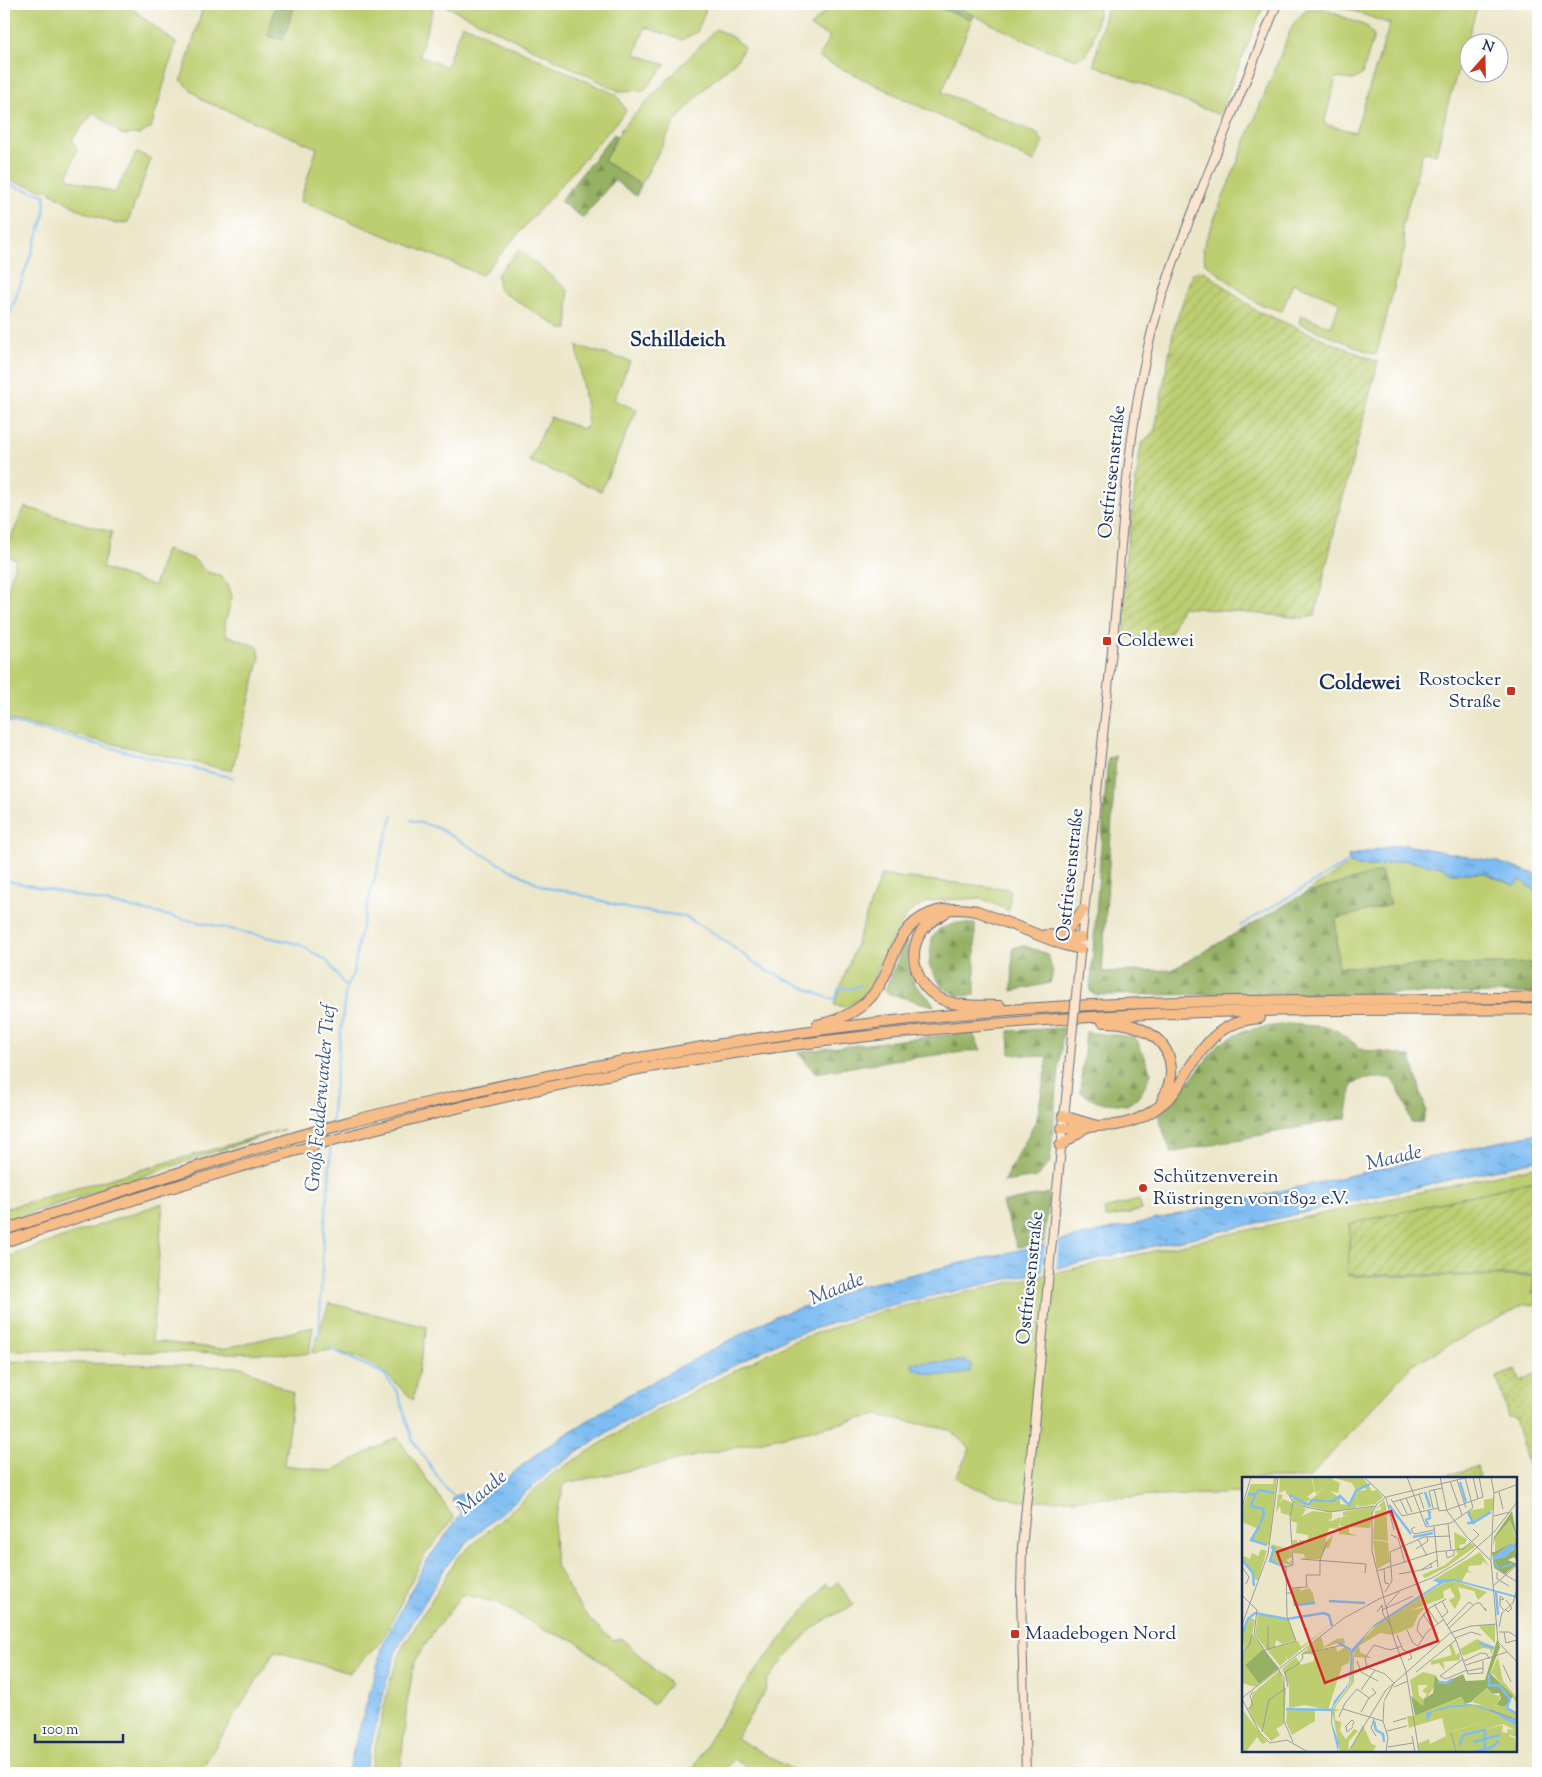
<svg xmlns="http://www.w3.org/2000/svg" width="1542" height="1777" font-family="'Sorts Mill Goudy',serif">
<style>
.grass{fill:#bdce71;stroke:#6c7e68}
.forest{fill:url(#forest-firs);stroke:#587060}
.park{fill:url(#park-dots);stroke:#6c7e68}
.garden{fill:url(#garden-furrows);stroke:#6c7e68}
.water{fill:url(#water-ripples);stroke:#4c76a8}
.pier{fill:#ece6c9}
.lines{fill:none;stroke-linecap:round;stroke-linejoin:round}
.stream{stroke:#7ebcf1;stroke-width:2}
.secondary-casing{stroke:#646f83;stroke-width:10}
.motorway-casing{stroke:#646f83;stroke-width:12}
.secondary{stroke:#fce5cf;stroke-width:8}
.motorway{stroke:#f7bd88;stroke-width:10}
.secondary-bridge-casing{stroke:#646f83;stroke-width:10;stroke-linecap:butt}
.secondary-bridge{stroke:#fce5cf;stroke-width:8}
.poi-dot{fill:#c8321e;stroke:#fff;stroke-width:2}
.labels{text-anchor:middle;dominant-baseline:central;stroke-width:4.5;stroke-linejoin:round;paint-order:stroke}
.street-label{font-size:19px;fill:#1b2f5e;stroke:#fff}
.poi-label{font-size:19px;fill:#1b2f5e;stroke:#fff;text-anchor:start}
.neighbourhood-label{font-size:20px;font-weight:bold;fill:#1b2f5e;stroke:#fff}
.water-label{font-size:20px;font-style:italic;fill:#39598a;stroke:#fff}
.inset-river{fill:none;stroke:#7ebcf1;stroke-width:2.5}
.inset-road{fill:none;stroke:#989d9e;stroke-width:1}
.view{fill:#d62828;fill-opacity:0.15;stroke:#d62828;stroke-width:2.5}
.inset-edge{fill:none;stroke:#1b2f5e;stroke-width:2.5}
</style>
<defs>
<pattern id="forest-firs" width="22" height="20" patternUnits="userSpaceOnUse" patternTransform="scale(1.25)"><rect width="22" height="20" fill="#96b163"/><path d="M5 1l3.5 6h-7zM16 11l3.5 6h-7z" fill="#7a9055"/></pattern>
<pattern id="park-dots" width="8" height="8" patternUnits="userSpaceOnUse" patternTransform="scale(1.25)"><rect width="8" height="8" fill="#bdce71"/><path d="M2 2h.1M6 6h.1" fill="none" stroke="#a2b164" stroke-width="1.8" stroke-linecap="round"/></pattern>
<pattern id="garden-furrows" width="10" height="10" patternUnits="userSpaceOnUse" patternTransform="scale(1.25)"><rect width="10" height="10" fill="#bdce71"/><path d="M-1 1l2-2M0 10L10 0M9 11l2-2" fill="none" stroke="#a2b164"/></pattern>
<pattern id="water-ripples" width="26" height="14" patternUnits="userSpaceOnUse" patternTransform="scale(1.25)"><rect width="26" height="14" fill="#7ebcf1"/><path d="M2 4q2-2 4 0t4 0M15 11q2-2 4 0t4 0" fill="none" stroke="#6699c6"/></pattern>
</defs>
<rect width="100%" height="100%" fill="#fff"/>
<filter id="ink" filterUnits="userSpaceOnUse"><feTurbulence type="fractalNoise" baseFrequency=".02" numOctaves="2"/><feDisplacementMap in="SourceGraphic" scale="10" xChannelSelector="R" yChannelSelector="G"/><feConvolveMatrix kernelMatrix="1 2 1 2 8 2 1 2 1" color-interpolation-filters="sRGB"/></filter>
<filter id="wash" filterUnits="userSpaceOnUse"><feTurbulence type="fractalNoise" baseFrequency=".0096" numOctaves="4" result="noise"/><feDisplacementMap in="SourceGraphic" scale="20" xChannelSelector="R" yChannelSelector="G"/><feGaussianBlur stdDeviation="1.12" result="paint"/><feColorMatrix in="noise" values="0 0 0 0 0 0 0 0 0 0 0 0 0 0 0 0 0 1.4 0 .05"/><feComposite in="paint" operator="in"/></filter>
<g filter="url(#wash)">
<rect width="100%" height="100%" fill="#ece6c9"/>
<!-- grass -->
<path class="grass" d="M4,4H126L176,43L151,128L140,134L122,135L94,112L72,139L77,149L67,178L115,193L137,152L151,159L128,222L116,224L81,211L49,191L4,179Z
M204,4H276L268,36L283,40L295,4H420L433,9L419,55L446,67L462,24L617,95L626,111L482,275L300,201L317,148L204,101L181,81Z
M442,4H706L705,12L697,32L682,40L645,27L635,54L666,65L644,90L619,91Z
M832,4H928L972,19L942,92L1038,134L1043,143L1034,162L818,57L830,37L810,27Z
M950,4H1100L1093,39L1087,54L1076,59L1037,46Z
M1107,4H1171L1184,8L1186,4H1264L1219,115L1094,65Z
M1334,4H1478L1449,100L1436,154L1423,152L1402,226L1405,247L1376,355L1299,323L1301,315L1331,327L1340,302L1293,283L1282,311L1257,303L1205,263L1203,247L1293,24L1307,9H1324L1368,27L1374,36L1362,75L1353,80L1336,78L1324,124L1355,132L1390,24Z
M716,29L732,37L744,47L738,59L707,86L675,121L641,185L604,161L622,128Z
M519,250L568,290V329H562L499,290L497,274Z
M577,346L630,361L614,400L637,410L601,491L529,461L550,417L583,429L588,423Z
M25,507L112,532L102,568L154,586L166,550L194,559L205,571L220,576L228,584L232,597L225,623L226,635L258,647L260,657L232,771L4,719V604L16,559L4,555V552Z
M1404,860L1443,867L1451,873H1485L1513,885L1521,880L1538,892V963L1338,967L1336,919L1380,872L1304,894L1351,863C1368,870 1387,864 1404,860Z
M881,875L1010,889L1009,911L981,898L928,901L908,913L884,953L869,989L858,1000L846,1007L834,1005Z
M284,1129L4,1222V1209Z
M1538,1166V1180L1350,1224L1348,1276H1535L1531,1294H1538V1305L1525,1304L1413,1364L1309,1478H1243V1493L1020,1501L971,1487L956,1477L970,1449L950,1430L877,1415L647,1467L565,1483L554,1521L555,1564L576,1601L590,1620L613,1640L621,1638L670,1684L653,1705L576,1641L546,1631L498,1603L462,1594L432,1634L414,1663L407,1704L400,1773H369L390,1681L403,1647L457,1558L554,1473L640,1419L791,1342L882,1311Z
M1139,1200L1142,1210L1106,1218L1104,1209Z
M163,1203L152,1341L223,1349L313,1327L309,1354L4,1350V1258Z
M329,1303L427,1327L413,1400L383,1371L359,1358L332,1350L312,1353Z
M4,1361L243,1367L293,1394L284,1465L332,1471L397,1437L454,1518L424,1556L382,1641L349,1673L275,1651L199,1773H4Z
M837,1582L854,1605L828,1618L809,1631L767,1680L765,1692L736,1738L798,1773H758L733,1759L723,1773H691C726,1704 777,1643 826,1584L831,1588Z"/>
<!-- forest -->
<path class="forest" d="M276,4H295L283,40L268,36Z
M928,4H950L973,15L972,19Z
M614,134L617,136L604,161L641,185L636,196L614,180L583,218L560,201Z
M1116,756L1102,972L1172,970L1304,894L1381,871L1390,905L1336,919L1338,967L1538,963V993L1094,995L1090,991L1108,758Z
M957,923L975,924V995L958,996L942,987L929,965L932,938L939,929Z
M905,941L908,942C904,958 908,976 918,988C924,994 931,998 934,1006L889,994L885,990Z
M1022,945L1047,954L1053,972L1050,983L1012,991L1013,948Z
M1287,1024L1328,1027L1336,1030L1363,1050L1391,1053L1411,1057L1426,1111L1423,1122L1411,1123L1407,1107L1392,1078H1365L1352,1085L1346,1118L1171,1153L1158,1115L1172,1103L1219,1044L1245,1030Z
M1063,1028L1050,1162L1037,1177L1003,1182L1037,1119L1048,1057L1010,1054L1009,1031Z
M972,1032L981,1050L893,1060L816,1073L797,1052Z
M1086,1032L1134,1037L1137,1040L1151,1073L1140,1096L1127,1105L1097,1102L1080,1092Z
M1049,1193L1044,1242L1017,1247L1002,1203Z"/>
<!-- park -->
<path class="park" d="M1515,1370L1521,1381L1538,1372V1530L1532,1506L1536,1494L1515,1418L1508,1417L1497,1377Z
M1477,1467L1480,1478H1436Z"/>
<!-- garden -->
<path class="garden" d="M1203,270L1255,310L1378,362L1336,524L1315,615L1304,618L1181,607L1168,640L1124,638L1125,564L1141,444L1155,430L1174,328L1192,274Z
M1538,1180V1293H1532L1536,1275H1348L1350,1224Z"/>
<!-- water -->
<path class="water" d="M1406,845L1498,862L1538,875V892L1521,880L1513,885L1485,873H1451L1443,867L1404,860L1376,866H1358L1350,863L1348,856L1393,846Z
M1538,1133V1160L883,1307L789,1337L617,1426L553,1469L466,1543L446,1566L397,1649L387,1680L364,1773H347L383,1645L426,1562L462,1513L452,1501L454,1496L461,1494L479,1500L543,1449L626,1396L775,1316L838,1295L856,1287Z
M966,1361L972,1364L970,1371C951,1378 931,1377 913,1368L912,1363Z"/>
<!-- pier -->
<path class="pier" d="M1059,1238L1056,1271L1042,1274L1045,1242Z"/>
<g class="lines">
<!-- stream -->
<path class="stream" d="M4,183L45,195L44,217L4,331
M4,721L233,778
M411,820L438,828L505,867L547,888L571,892L630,909L683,916L709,930L765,970L828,998L835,999L839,988H853L861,985
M4,880L299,944L327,961L346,987L333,1099L332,1122
M1240,926L1351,860
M346,987C357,971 355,958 359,939C369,898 380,856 393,815
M319,1338L323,1244L329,1181L331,1144
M329,1348L384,1374L398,1393L413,1441L447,1490L455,1497"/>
</g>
</g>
<g filter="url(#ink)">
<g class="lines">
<defs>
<path id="secondary" d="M1078,975C1088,866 1101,759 1112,650C1122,549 1125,446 1148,347C1162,286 1186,229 1209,171C1232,115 1254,60 1277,4
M1026,1773L1021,1595L1022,1548L1072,1036"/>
<path id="motorway" d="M946,912C935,919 923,926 918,938C908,958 918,985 936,996C954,1008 979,1005 1000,1006
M1046,935L1081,938
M1057,935L1072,925L1083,910
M1103,1022C1136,1021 1173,1037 1171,1075C1170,1084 1166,1093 1162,1101
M817,1025C842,1020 864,1009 878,988C887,974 891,958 899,943C915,911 944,905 977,911L1064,945L1080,949
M1063,1116L1097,1126
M1062,1128C1075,1129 1084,1128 1096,1126C1103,1125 1109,1126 1116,1125C1137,1122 1157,1110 1172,1095C1178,1088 1182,1080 1187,1072C1206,1042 1221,1021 1260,1018
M1060,1146L1082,1130
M4,1230C118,1192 232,1154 348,1122C378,1114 409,1107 440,1100C630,1054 825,1024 1021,1009C1193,997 1366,1002 1538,997
M4,1242C271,1152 544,1073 825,1041C932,1028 1039,1019 1146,1014C1276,1008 1408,1011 1538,1009"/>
</defs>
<!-- secondary casing -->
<use href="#secondary" class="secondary-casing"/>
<!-- motorway casing -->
<use href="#motorway" class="motorway-casing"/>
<!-- secondary -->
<use href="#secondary" class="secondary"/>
<!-- motorway -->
<use href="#motorway" class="motorway"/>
<defs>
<path id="secondary-bridge" d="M1072,1036L1078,975"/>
</defs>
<!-- secondary-bridge casing -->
<use href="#secondary-bridge" class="secondary-bridge-casing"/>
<!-- secondary-bridge -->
<use href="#secondary-bridge" class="secondary-bridge"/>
</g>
</g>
<!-- markers -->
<g class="poi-dot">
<rect x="1102" y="636" width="10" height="10" rx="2.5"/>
<rect x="1506" y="686" width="10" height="10" rx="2.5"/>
<circle cx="1143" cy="1188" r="5"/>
<rect x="1010" y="1629" width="10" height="10" rx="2.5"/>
</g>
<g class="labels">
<!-- street labels -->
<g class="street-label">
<text transform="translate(1113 472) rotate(-84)">Ostfriesenstraße</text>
<text transform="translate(1071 875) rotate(-84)">Ostfriesenstraße</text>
<text transform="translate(1031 1278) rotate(-84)">Ostfriesenstraße</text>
</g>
<!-- poi labels -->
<g class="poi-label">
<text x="1117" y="641">Coldewei</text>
<text x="1501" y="680" text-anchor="end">Rostocker<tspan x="1501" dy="22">Straße</tspan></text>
<text x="1153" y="1177">Schützenverein<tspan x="1153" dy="22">Rüstringen von 1892 e.V.</tspan></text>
<text x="1025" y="1634">Maadebogen Nord</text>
</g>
<!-- neighbourhood labels -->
<g class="neighbourhood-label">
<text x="678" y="341">Schilldeich</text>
<text x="1360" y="684">Coldewei</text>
</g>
<!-- water labels -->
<g class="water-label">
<text transform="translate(322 1098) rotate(-85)">Groß Fedderwarder Tief</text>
<text transform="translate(1394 1159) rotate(-13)">Maade</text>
<text transform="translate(837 1290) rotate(-22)">Maade</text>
<text transform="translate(483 1493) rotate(-40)">Maade</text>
</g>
</g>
<!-- overview -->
<g transform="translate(1242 1477)">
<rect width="275" height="275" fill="#ece6c9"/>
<path d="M32,0H35L27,68L9,62L16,52L0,45V33L9,7H31ZM38,0H69L73,14L65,20L69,22L64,26V30L52,25L50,22L53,20L44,17V13L37,16ZM70,0H121L130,14L135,13L141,20L133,27L116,30L115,26L114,31L88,35L66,29L70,23L75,24L70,22L86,7L74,17ZM92,1L110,6L114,14L123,10L124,13L116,14L107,28L98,27V20L91,24L85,25L80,22L92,23L95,19L88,14L96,16L98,6L90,2ZM36,17L41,18L38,26L41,22L64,32L60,39L71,34L90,36V42L86,43L89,44L99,40L97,50H103L98,49V45L100,40H106L101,39V35L132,29L128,51L107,50V56L116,59L97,57V52L87,51L88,48L83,65L91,58L87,71H84L78,82H63L62,77L51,76L50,63H55L57,70V63L66,64V58L54,56L55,46L49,44V39L39,36L38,29L34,35ZM251,21V33L231,45L226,34L242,31V23ZM142,23L144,29L146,64L131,62L133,34L139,33V29L133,33ZM268,43L275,65L253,74V61ZM212,55L225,62L223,67L217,68L218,72H213ZM229,66L234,69L205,90L183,101L180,98L203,88L216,77L214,74ZM29,67L49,73L50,80L44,83L48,86L49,82L50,88L29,84L32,71ZM19,72L25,74L16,103H14L0,82L2,79L8,82L10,76L16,79ZM238,75L247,89L241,84L239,88L227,89L226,93L230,96L225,95L220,104L191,103ZM213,104L245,115L236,123L232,114L216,110L219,120L213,132L207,123L213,120L208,111L187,121L185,118L167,129L169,133L184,130L176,138L171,150L151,158L138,156L117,169L118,175L130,181L112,180V205L94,229L93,232L99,233L93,234V243L99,245L98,254L104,262L112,252L116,254L107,264L106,275H98L90,233L109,206V185L115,169L135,148L202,106ZM58,111V114L67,111L71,116L73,126L51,128V112ZM16,137L46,142L54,163L40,167L34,163L33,170L56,164L59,170L86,150L46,183L43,178L45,183L38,189L13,158ZM8,141L13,143L10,157L22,171L3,188L17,207L13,210L0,206V176L3,173L0,158ZM79,159L82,170L94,162L102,161L103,167L96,166L70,175L94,170L95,175L103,170L109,175L107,186L100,189L86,233L63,228L47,231V208L40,192L54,180L59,188L72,184V178L60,176ZM256,180L261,204L275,221V226L251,197H248ZM38,193L44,214L42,247L34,252L38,258L29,264L11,243L7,233L11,216ZM181,195L193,198L195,206L185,220L182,221L185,217L180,214L186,208H176L177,219L183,223L181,230L171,221L168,203ZM0,232L25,265L20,267L15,260L4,275H0ZM45,233H73V244L50,258L44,245ZM243,245L244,252L261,248L259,263L251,270L243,272V253L220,257L215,253Z" fill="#bdce71" fill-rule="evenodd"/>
<path d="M270,34L275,62L268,43L253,61L251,69L252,60ZM275,66V69L269,67L251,80L264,79L273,71L275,84L272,80L266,83L275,87L263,97L252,90L250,75H252L268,67ZM255,163L258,170L248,196L271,219L263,230L275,242L263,230L254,228L259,221L257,216L250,217L245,211L229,225L223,227L219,220L173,239L169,219L181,229L182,222L191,216L193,198L197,204L204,205L221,197L224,204L243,203ZM21,172L37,191L17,207L3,188Z" fill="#96b163"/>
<path d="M245,211L249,217L259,219L254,228L246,230L230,225ZM121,248L129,266L134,269L131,275H107Z" fill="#bdce71"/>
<path d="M235,162L252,170L249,177L248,172L241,171L221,179L218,172ZM210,167L214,178L218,175V183L201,185L203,194L197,186L189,188V184L210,178L207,168ZM220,220L223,227L260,229L271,233L275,237V244L250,236L271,244L275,249V260L268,258L273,253L261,247L244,252L243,245L214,253L209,256L210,261L205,263L200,241L167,251L165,239H173Z" fill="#bdce71"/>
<path d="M131,63L146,65L148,85L135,92ZM201,112L202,121L169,133L167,129L185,117L187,121ZM236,148H253V166L242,155ZM266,252L273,253L267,259L273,261L275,275H214L209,256L215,253L220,257L243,253L244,272L256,266L260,255L265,256ZM204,259L205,263L210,261L213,275H178L175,267L187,262L188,267Z" fill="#bdce71"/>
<path d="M269,67L274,68L275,75L272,71L264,80L252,83L258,91L269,86L271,88L257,92L253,88L251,80ZM212,102L275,119V121L213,104L201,106L129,152L111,176L108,206L91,230L90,246L97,266L96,275L89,246V234L92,224L107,206L109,173L133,147L197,106L190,103ZM228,227L249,233L275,244V249L250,235L228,228L227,229L206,231L190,235L185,245L184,236L206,229Z" fill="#7ebcf1"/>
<path class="inset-river" d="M218,5L224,25M183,15L188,30M6,17L13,18L17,13L32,16M13,18L9,29L21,32L22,37L18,47M48,18L66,28L70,23L91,24L98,19L107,28L114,14L128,7M147,28L169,57M225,46H231L226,35M231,46L249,35M18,48L9,63L25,68M186,48L184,43L188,41L187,35L189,36M171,60L191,56M29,70L32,71L28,84L44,90M1,84L11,96L12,109M254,115L256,138M87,124L123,126M52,128L73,126M0,157L6,142L13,136L45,142L82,136L87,138L90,149M95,165L109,173M237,166L252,171M247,197V208L258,209L268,222L265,231L275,237M196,205L204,206L211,202M44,232L90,233M132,244L134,253L141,257L142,265M232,265L258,258M218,268L221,258L243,253V275M232,275L250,270L257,264"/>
<path class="inset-road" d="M122,0L144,21M165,0L184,50L209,46L231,31L223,0M198,0L205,34L224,59L249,84L256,165L275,185M231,0L236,22M249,0L252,16L249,83M215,3L224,31M208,4L220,38M192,12L197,34L205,33L241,20L237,0M257,15L261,32M252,16L274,8M177,17L182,32M47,18L51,25L59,29L88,35L133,29M144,21L152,53M164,21L170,35M149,22L160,39L196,31M158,22L165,37M151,25L181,16M0,30L9,0M191,31L187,14L200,11M252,39L268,35M206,47L209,73M192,49L196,90M173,50L169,52L172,57L192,53M149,58L156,61L163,86M176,62L185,79M174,72L186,64L185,60M204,74L205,81L212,78V73M59,82L124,87L123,96M0,90L7,100L4,107M253,91L275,105M142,92L143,106L147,107M179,93L190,90L188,86M135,94L193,75L221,72L237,58L231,52M255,95V102L267,109M157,97L179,93L195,83M251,109L275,88M143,115L150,104L148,75L182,60L208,59M45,116H50V111L65,110L64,98H78V83L85,65M0,118L15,133L12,158L42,201V244L51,265M258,123L262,122L258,119V129L262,133M200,124L206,135L200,140M192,127L214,163L226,197L241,196V184M144,130L157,115M186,132L196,147M263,132L266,135L270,131L264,123M140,133L171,119M135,135L140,128L141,137L149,149M181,137L191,151M0,148L26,77L36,0M205,148L227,125L231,128M257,150L260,136L271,126L275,111M207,151L234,126H238L244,134L243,131M165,153L171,166L176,169M257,155H267L275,160M262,155L264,166L275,163M155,158L161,173L168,176L170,181L166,183M181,161L175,153L177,144L186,132L204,122M213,161L229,155L239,158M176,169L185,155L201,143M26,172V149M23,173L54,164L45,139L44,90L51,88L48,40L51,25M0,175L7,169L10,157M221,182L198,199L204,202L225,193M115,184L119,195L136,204M222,184L239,176L245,177L247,182M224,188L265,175M261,188L269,205M225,194L241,191M165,195L208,156L229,149L255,147M174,195L214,163M46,210L43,195L56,187L61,181L60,177L101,168M152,210L166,204M119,213L133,193M0,221L102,141L137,122L192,100L223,81L253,54L275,25M127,221L134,216L130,211M0,222L18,256L27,265M142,224L152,206L143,197L125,190L123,181L132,168L148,173L160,169M142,225L141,244L146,260L144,275M101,232L141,244M5,233L11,228L8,219L11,214M248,233L275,243M97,240L103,226L115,212L127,221L119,235M132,242L129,251L134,259M151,245L164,241L162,242M110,249L112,245L110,243L104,249L105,255L111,250M145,254L165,249M20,255L27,223L44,211M209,256L214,275M170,259L173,275M27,266L45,263L66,275M146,270L171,266M106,275L144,213L165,195M177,275L164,194L152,162L130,74V36L135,27L144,20L227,0"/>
<path class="view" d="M149,34L196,164L83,206L35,75Z"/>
<rect width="275" height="275" class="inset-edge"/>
</g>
<!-- margin -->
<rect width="1542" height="1777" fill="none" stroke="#fff" stroke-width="20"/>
<!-- north arrow -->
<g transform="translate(1484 58) rotate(20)"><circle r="24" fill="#ffffff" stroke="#a4acbf"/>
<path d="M0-4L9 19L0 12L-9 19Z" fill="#c8321e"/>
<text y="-8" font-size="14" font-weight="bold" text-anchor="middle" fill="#1b2f5e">N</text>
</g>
<!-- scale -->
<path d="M35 1734v8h88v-8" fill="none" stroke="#1b2f5e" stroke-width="2.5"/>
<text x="42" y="1734" font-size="15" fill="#1b2f5e" stroke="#ffffff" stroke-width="4" paint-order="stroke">100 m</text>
</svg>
